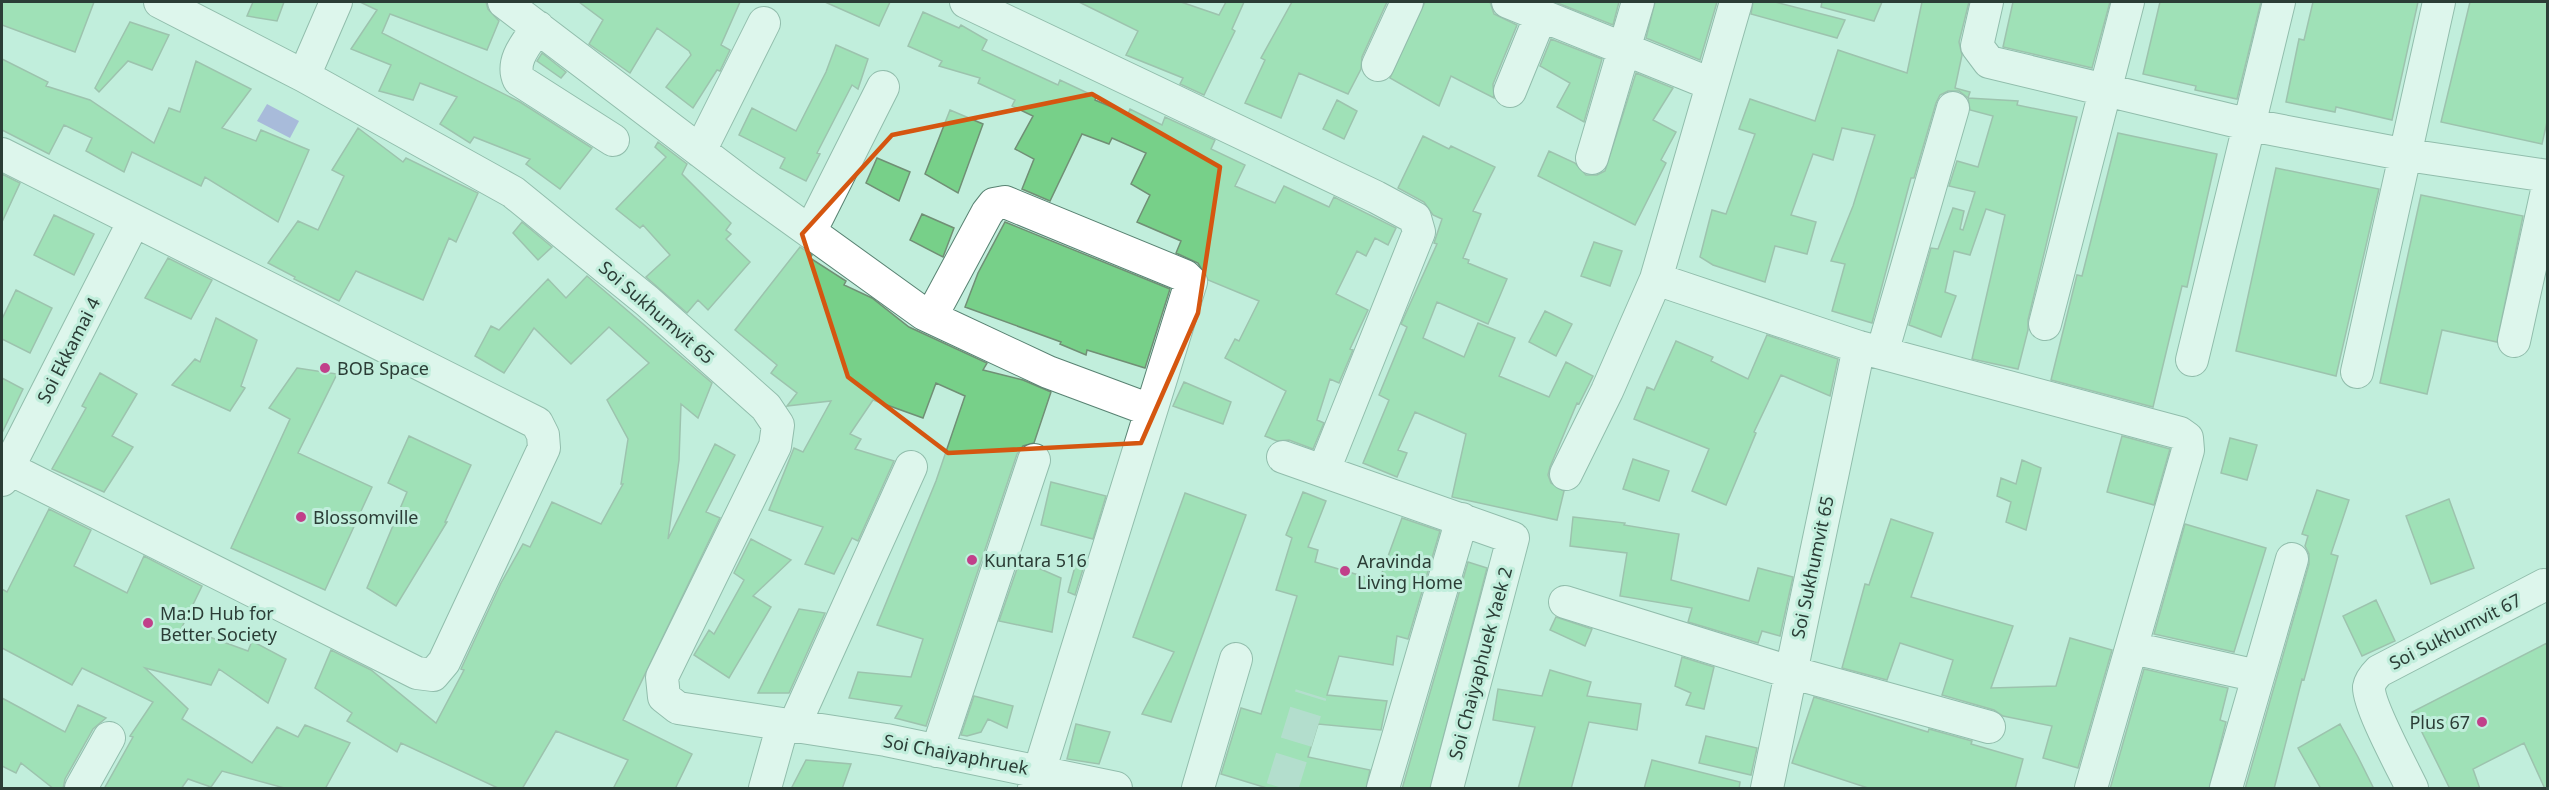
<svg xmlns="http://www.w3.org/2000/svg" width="2549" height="790" font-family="'Noto Sans',sans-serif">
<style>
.water{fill:#8a7dd7}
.building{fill:#77d089;stroke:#708f75;stroke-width:1.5}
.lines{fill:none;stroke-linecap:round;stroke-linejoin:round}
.minor-tunnel{stroke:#a3cbbb;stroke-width:32;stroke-dasharray:32 16;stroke-linecap:butt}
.minor-casing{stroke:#588272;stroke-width:34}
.minor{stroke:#fff;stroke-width:32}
.marked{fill:none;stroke:#d55610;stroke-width:4.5;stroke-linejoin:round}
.poi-dot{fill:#c1408a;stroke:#c1eedc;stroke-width:2}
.labels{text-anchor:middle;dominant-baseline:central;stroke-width:6;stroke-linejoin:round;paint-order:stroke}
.street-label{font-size:18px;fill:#2b3d36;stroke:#c1eedc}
.poi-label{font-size:18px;fill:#2b3d36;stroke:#c1eedc;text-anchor:start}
</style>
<rect width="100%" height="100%" fill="#c1eedc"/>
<!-- water -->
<path class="water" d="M267,104L299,121L290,138L257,121Z"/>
<!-- building -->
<path class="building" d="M2,2H94L75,52L2,25Z
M253,2H284L277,21L247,16Z
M360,2H486L488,9L499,21L487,50L390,14L382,33L520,102L592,148L560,189L526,164L530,159L474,137L470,143L440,124L457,97L420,83L413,100L379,91L391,65L351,49L377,10Z
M579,2H740L721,45L730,50L720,71L717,70L693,108L666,87L691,55L689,51L657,28L630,73L589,44L603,20Z
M825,2H890L879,26Z
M1079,2H1181L1219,15L1226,2H1244L1232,29L1235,31L1204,95L1180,84L1183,78L1126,55L1138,31Z
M1292,2H1387L1362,57L1361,69L1348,94L1299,73L1281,118L1245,103L1265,60L1261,58Z
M1425,2H1490L1494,14L1517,25L1493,84L1494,98L1451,76L1439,106L1390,78Z
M1555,2H1619L1613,25Z
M1655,2H1717L1700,60L1646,38Z
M1753,2H1775L1845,20L1837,38L1751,14Z
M1822,2H1882L1874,21L1821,7Z
M1922,2H1969L1959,42L1962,55L1955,88L1970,92L1968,98L1959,91H1948L1940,95L1936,103L1914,178H1911L1872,323L1832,311L1845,264L1831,261L1853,206L1875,135L1842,128L1833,160L1813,154L1791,215L1816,222L1807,254L1775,246L1765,282L1713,265L1700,257L1712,210L1726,214L1755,134L1739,129L1750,99L1815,121L1838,50L1907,73Z
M2013,2H2110L2092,68L2003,47Z
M2160,2H2261L2237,99L2195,90L2196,86L2143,74Z
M2313,2H2418L2392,120L2336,107L2335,112L2286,102L2299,39L2304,40Z
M2470,2H2547V122L2542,144L2441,122Z
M923,12L959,28L961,25L987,40L982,50L1058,85L1060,80L1096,97L1095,100L1128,114L1130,109L1162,125L1165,117L1215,140L1211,149L1245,165L1235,186L1275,203L1284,186L1329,207L1334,197L1396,228L1388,245L1375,238L1366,256L1357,251L1336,294L1368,310L1350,349L1353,350L1339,383L1330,379L1317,420L1324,423L1313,449L1289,440L1277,441L1265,436L1286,391L1225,358L1235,339L1239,341L1259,301L1208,280L1198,263L1176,253L1181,241L1137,222L1150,195L1131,184L1146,153L1112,138L1109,144L1082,134L1050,201L1022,189L1034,159L1015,149L1033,116L1012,106L1015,100L978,83L980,78L939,66L942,61L908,46Z
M130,22L169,35L152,70L128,61L99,92L95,88Z
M1551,39L1602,59L1584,122L1557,107L1570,83L1540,66Z
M836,45L868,59L858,89L852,85L817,153L820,154L806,181L780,168L785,158L739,135L752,108L796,131L826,72Z
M542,53L566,72L561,78L537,61Z
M2,59L48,82L46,86L90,100L154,143L169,108L180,112L196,61L251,89L222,128L256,141L261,130L309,150L278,222L205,177L201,186L132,152L124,172L86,151L92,138L64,125L49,154L2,130Z
M1636,73L1673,88L1653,120L1676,132L1661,160L1666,163L1635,225L1538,176L1549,151L1575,163L1586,175H1597L1605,171Z
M1968,98L2018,101L2017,105L2077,117L2028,320V330L2018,369L1972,359L2005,215L1986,209L1970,255L1954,251L1945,292L1956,296L1941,337L1909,325L1931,248L1938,249L1953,208L1964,211L1960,229L1963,230L1975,192L1949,186L1957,161L1978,167L1993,116L1970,110Z
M1337,100L1357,111L1344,139L1323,129Z
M950,110L983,124L958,193L925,174Z
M358,128L403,162L406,158L478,193L456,242L449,238L423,300L356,271L339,301L294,279L295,277L268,263L298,221L318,230L344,176L332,170Z
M2118,133L2217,154L2187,287L2182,286L2153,407L2051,380L2077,275L2082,276Z
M1423,136L1449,149L1451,146L1495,167L1473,211L1481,214L1463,258L1469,260L1468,263L1507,279L1488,324L1437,302L1423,338L1464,357L1478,323L1515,338L1499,376L1549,397L1566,362L1593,376L1579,404L1577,403L1550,467L1548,475L1551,483L1564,491L1557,520L1452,497L1466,434L1415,412L1398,450L1407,453L1397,477L1363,463L1389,400L1379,395L1407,327L1401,324L1437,244L1434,243L1442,219L1433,215L1424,202L1398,188Z
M658,142L687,164L682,174L731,223L726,230L731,234L726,239L750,262L708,310L698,300L687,313L646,277L670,255L643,225L640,228L616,209L666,157L655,147Z
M877,158L910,172L899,201L866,183Z
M2276,168L2379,189L2336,376L2236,351Z
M2,174L20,183L2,222Z
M2421,195L2523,216L2497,342L2442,330L2427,394L2380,383Z
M922,214L954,228L943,257L910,240Z
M54,215L94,234L74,275L34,255Z
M522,222L552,247L538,260L513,233Z
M1005,222L1170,289L1145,368L1087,350L1086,355L1060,344L1061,342L965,307L978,273Z
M1594,242L1622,251L1610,286L1581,276Z
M800,247L812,255L810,258L846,281L844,285L872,298L909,327L987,363L983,370L1023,380L1051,392L1034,443L1023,446L1017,454L926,726L895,718L902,706L849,698L858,672L911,677L923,639L877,625L936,481L965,396L936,383L923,418L873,400L850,434L861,439L855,449L894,461L858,541L852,538L834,574L805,564L823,527L769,510L794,448L803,452L831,401L787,406L797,393L771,373L777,365L735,330Z
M168,258L212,280L191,319L145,298Z
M587,276L712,383L698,418L681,404L679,460L668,539L715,444L735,455L706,512L720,518L623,720L692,754L675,789H613L628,760L556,731L522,789H500L401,743L397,752L347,721L352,713L315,688L331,650L371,670L436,723L464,670L461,669L501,583L523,544L530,547L552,502L601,524L623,484H621L628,439L607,400L649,363L609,327L571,364L534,328L504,373L475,356L491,326L499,330L548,279L566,298Z
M16,290L52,308L30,353L2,339V319Z
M1545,311L1572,324L1556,356L1529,342Z
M216,318L257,340L241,386L245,388L230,411L172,385L195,359L200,362Z
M1767,335L1838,359L1830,396L1781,375L1754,432L1756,433L1726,505L1692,491L1709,449L1634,419L1647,387L1654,390L1676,341L1713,357L1711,361L1748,379Z
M297,368L337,374L298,453L372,487L325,590L231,548L290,419L269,408Z
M100,373L137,394L112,436L133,447L104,492L52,469L86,408L82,406Z
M2,378L23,389L2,433Z
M1184,382L1231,402L1223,424L1173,406Z
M409,436L471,465L445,522H447L396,606L367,588L407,492L388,483Z
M2122,436L2170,449L2154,505L2107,492Z
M2230,438L2257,445L2247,480L2221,473Z
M1633,459L1669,471L1659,501L1623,489Z
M2022,460L2041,468L2026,530L2006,522L2011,502L1997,496L2001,478L2016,484Z
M1051,482L1106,496L1093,539L1041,525Z
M2317,490L2349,500L2331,554L2338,556L2304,680L2302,679L2274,789H2245L2309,564V554L2305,546L2308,536L2302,534Z
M1303,492L1326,501L1308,547L1318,550L1315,562L1379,581L1402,518L1440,531L1408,639L1397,636L1393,665L1339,656L1327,695L1387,701L1381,730L1318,724L1308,757L1370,770L1366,789H1270L1221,774L1241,708L1261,714L1297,596L1276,590L1292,538L1286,535Z
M1185,493L1246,515L1171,722L1142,714L1174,652L1133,637Z
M2449,499L2474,568L2431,584L2406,516Z
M49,509L91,530L74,566L127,593L144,556L202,586L182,627L248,651L252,641L286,659L268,703L219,669L211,685L145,668L188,709L182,719L252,763L277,727L298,737L305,725L350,743L325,789H288L222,771L211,787L188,779L181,789H104L133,737L130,736L153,702L82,668L72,685L2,648V589L7,592Z
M1573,517L1625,523L1624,525L1679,534L1671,580L1749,601L1758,568L1793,577L1780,636L1762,631L1758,643L1688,622L1692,608L1620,596L1627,553L1570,546Z
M1891,519L1933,533L1911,597L2013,626L1991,688L2056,686L2070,638L2112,650L2078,768L2043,758L2052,726L2003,716L1994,710L1942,695L1953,660L1900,643L1887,680L1842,668L1865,584L1869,585Z
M2185,524L2266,548L2234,652L2154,634Z
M751,539L791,560L753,596L771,607L729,678L694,655L709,630L714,634L744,580L734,573Z
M1020,560L1061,578L1052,632L999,621Z
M1468,562L1487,568L1430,789H1402Z
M1076,563L1083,569L1075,595L1068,592Z
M2376,600L2395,641L2362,656L2343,616Z
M799,609L825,613L789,693H758Z
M1556,617L1592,629L1585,646L1550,630Z
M2547,643V789H2545L2524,743L2473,769L2480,789H2450L2412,712Z
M1682,657L1714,667L1704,709L1686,705L1691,693L1675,686Z
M2144,669L2228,688L2220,720L2226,722L2209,789H2110Z
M1550,670L1591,682L1587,696L1641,704L1637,730L1589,722L1571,789H1518L1535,727L1493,720L1498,689L1542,696Z
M974,696L1013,706L1007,728L988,719L981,732L967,736L961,735Z
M1814,697L1928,732L1929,729L1972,741L1971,744L2023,759L2015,789H1871L1792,763Z
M2,698L65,732L78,705L106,718L93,729L65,779L63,789H54L21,763L16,773L2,766Z
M1076,724L1110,732L1099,764L1067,759Z
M2340,724L2358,757L2374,789H2321L2298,748Z
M1706,736L1757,748L1751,775L1699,763Z
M806,760L851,764L842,789H791Z
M1652,760L1740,782L1739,789H1644Z"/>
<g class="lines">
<!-- minor-tunnel -->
<path class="minor-tunnel" d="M1282,788L1311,694"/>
<defs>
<path id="minor" d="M160,2L304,76L513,192L647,301L766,407L778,425L775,446L662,677L664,697L678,708L886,740L1116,788
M504,2L745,185L924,314L1048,372L1150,410
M966,2L1376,197L1415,218L1419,232L1324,470
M1508,2L1711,84
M1987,2L1977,46L1989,62L2251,125L2407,155L2548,176
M538,27C527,43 510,61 519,80L613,140
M1378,65L1407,2
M304,76L336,2
M1510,91L1541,15
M700,151L764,23
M2,154L537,423L543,435L544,448L444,662L433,675L417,673L2,465
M1592,158L1638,2
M810,232L883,87
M1656,279L1859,347L2180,433L2187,438L2188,450L2091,788
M931,317L987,213L994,204L1005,202L1185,276L1191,282L1034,788
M2045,324L2128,2
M2514,341L2548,186
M1882,353L1953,108
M2192,360L2279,2
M2357,372L2439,2
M1283,457L1513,538L1447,788
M1566,474L1607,391L1656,279L1736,2
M2,480L134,221
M1565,602L1790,672L1989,727
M2132,648L2258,676
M794,726L911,467
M937,751L1034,460
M81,788L109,738
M765,788L783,724
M1198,788L1236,659
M1383,788L1462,519
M1767,788L1859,347
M2226,788L2292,559
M2412,788C2403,769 2368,705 2369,687C2370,681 2375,675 2379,671L2544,585"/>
</defs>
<!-- minor casing -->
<use href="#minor" class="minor-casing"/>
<!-- minor -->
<use href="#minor" class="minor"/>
</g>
<!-- marked area -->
<path d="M0 0H2549V790H0ZM1092,94L1220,167L1198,313L1141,443L948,453L848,377L802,234L892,135Z" fill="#c1eedc" fill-opacity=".55" fill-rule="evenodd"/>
<path class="marked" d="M1092,94L1220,167L1198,313L1141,443L948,453L848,377L802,234L892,135Z"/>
<!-- markers -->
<g class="poi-dot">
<circle cx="325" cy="368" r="6"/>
<circle cx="301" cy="517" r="6"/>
<circle cx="972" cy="560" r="6"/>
<circle cx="1345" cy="571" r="6"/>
<circle cx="148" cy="623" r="6"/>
<circle cx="2482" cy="722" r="6"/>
</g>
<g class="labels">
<!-- street labels -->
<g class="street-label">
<text transform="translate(657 312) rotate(41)">Soi Sukhumvit 65</text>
<text transform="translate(68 350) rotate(-63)">Soi Ekkamai 4</text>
<text transform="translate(1812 567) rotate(-78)">Soi Sukhumvit 65</text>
<text transform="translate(2455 631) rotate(-27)">Soi Sukhumvit 67</text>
<text transform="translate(1480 663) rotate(-75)">Soi Chaiyaphuek Yaek 2</text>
<text transform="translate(956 754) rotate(11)">Soi Chaiyaphruek</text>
</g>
<!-- poi labels -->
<g class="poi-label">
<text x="337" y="368">BOB Space</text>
<text x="313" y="517">Blossomville</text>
<text x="984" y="560">Kuntara 516</text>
<text x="1357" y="561">Aravinda<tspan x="1357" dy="21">Living Home</tspan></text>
<text x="160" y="613">Ma:D Hub for<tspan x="160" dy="21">Better Society</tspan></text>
<text x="2470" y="722" text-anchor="end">Plus 67</text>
</g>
</g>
<!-- border -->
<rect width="2549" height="790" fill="none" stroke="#2b3d36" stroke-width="6"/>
</svg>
